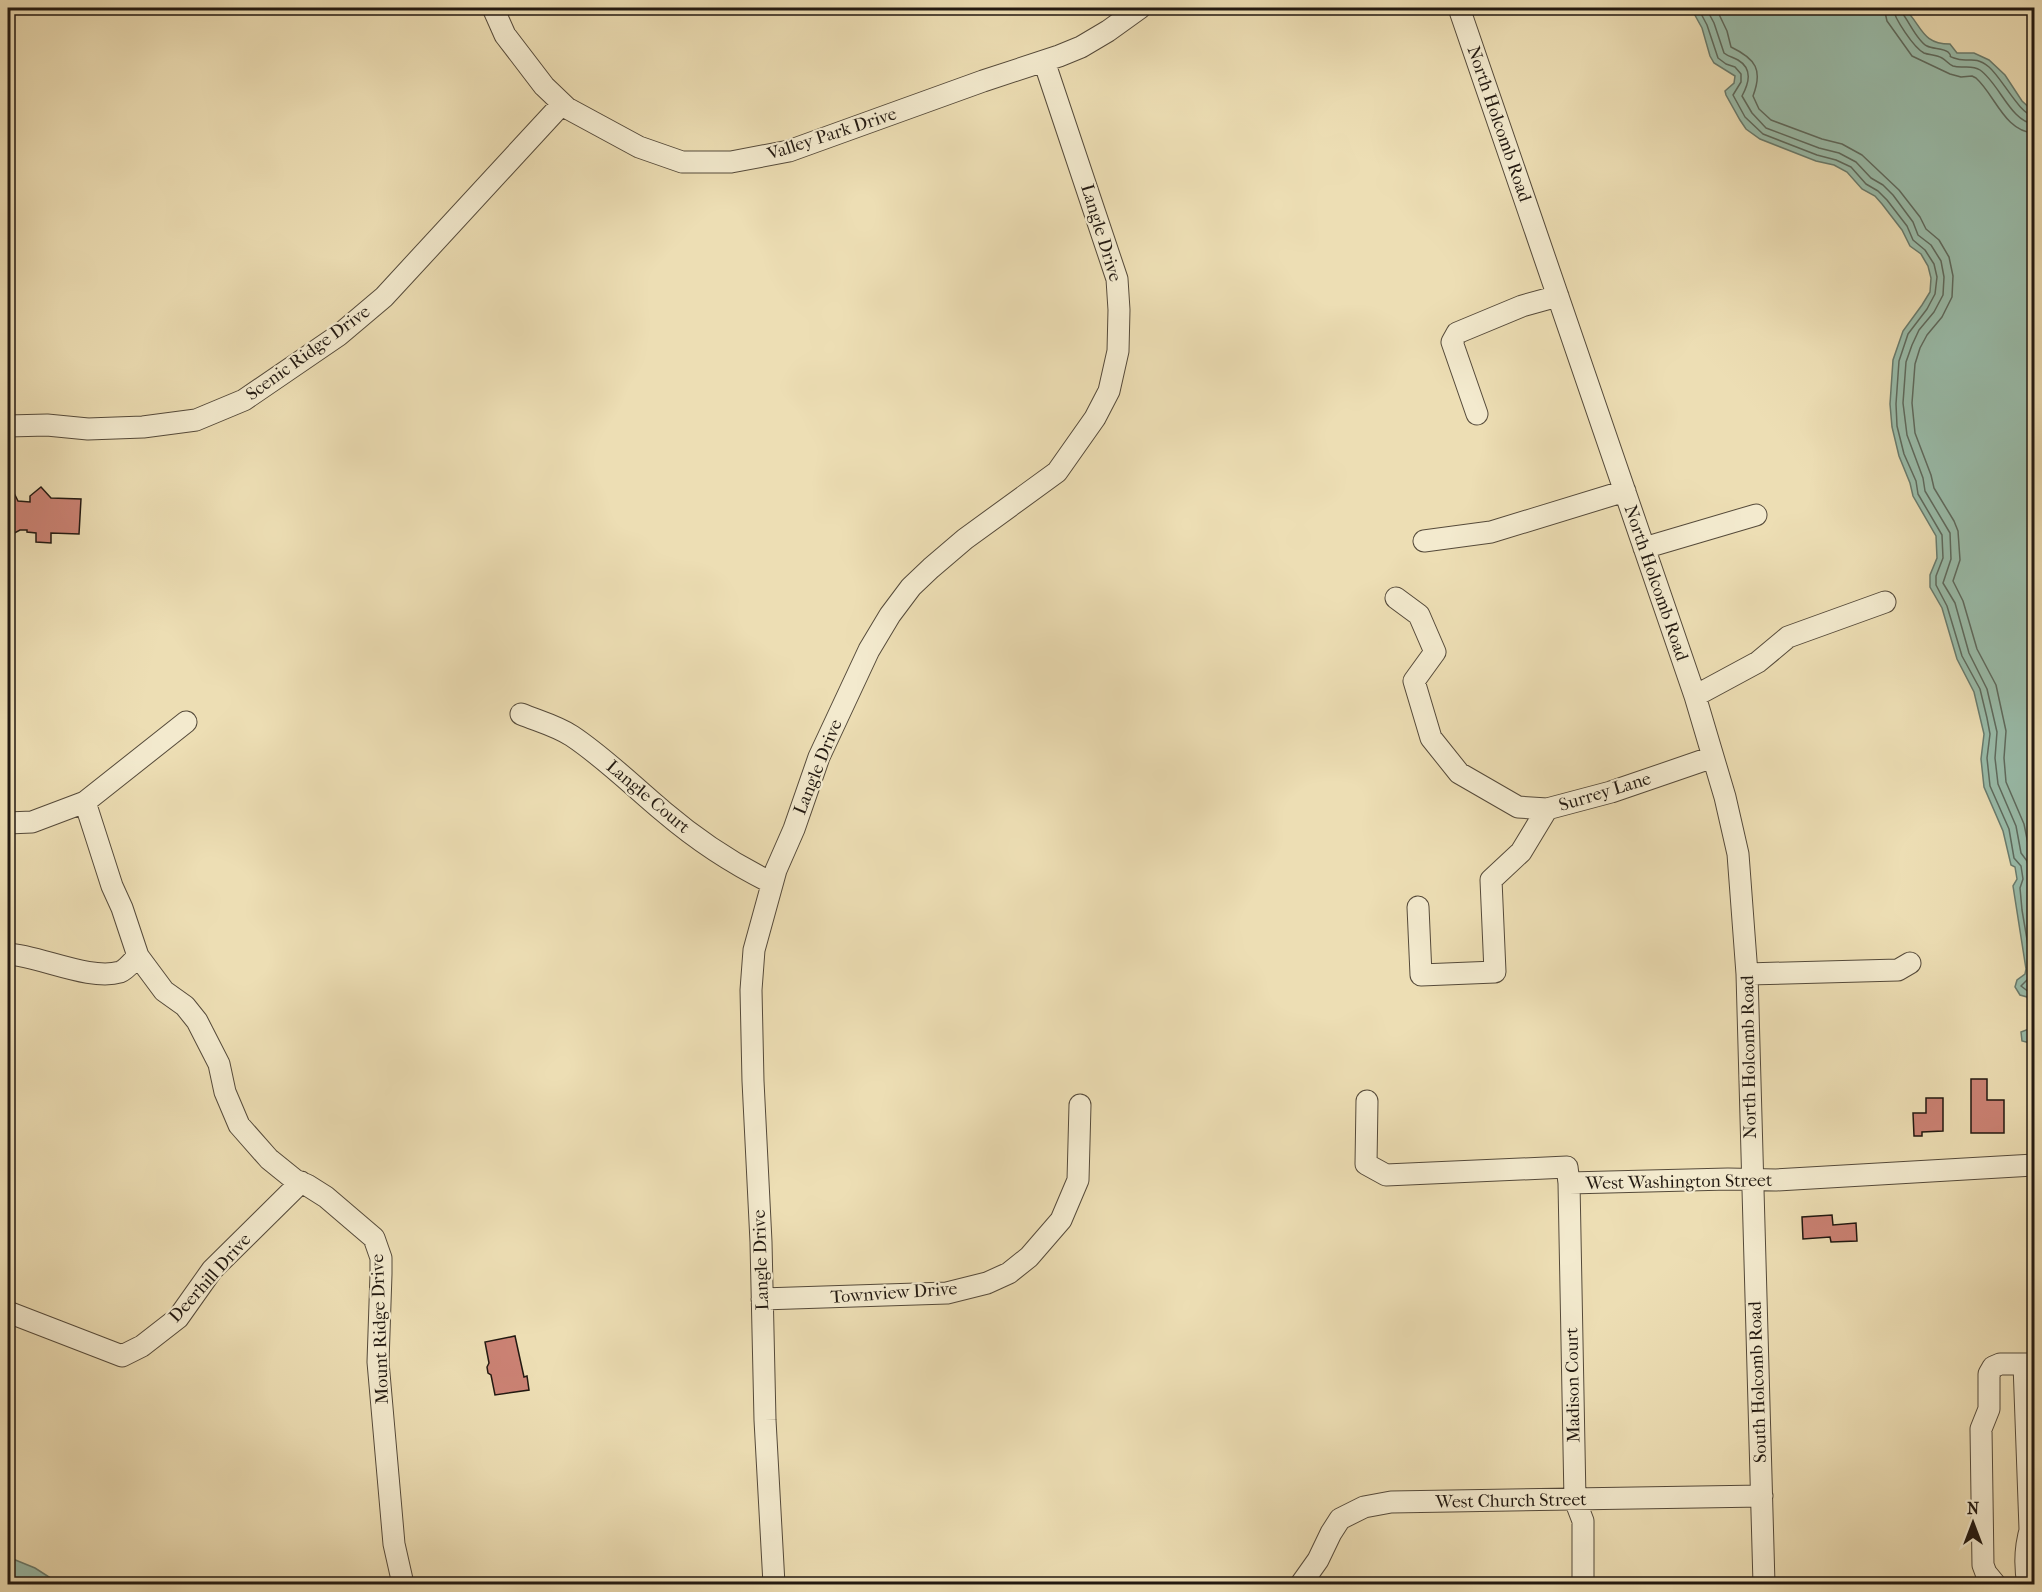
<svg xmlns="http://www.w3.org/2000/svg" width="2042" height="1592" font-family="'IM FELL French Canon',serif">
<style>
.water{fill:#99bcaa;stroke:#697b6d;stroke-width:1.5}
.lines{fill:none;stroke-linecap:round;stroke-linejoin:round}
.shore{stroke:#5e6a5e;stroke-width:1.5}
.building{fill:#cb8274;stroke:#221911;stroke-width:1.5}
.minor-casing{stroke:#554a3a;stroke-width:23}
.minor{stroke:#f3eace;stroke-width:21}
.labels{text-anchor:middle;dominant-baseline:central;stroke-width:4.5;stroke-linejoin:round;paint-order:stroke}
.street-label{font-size:18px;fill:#221911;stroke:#f3eace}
</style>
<rect width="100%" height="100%" fill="#eddeb4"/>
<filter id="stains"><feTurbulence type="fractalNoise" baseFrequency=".00333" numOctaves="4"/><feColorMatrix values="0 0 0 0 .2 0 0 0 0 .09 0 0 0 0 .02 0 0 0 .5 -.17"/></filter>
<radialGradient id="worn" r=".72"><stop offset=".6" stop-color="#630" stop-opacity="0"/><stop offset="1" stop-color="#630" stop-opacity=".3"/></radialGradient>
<!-- water -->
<path class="water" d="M1691,8H1904C1922,25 1921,44 1950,44L1957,53H1974L1989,60L2005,75L2022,101L2034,112V1009L2027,997L2020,995L2015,987L2017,980L2025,974L2026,969L2013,886L2017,879L2015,867L2011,865L2003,831L1984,787L1981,759L1984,734L1974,692L1957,659L1942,608L1930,587V575L1937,558L1936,536L1913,496L1910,483L1899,456L1892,427L1890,404L1893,360L1903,331L1922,305L1930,292L1931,278L1928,266L1921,254L1910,246L1902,230L1882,204L1875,196L1862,189L1847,172L1834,165L1816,161L1760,139L1746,129L1740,120L1726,95L1725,91L1734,83L1735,76L1714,63L1710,56L1702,28Z
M2034,1027V1118L2031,1081L2033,1046L2030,1043L2022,1041L2021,1032Z
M8,1557L35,1568L60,1584H8Z"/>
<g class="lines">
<!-- shore -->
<path class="shore" d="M1698,8L1707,25L1718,58L1726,64L1735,67L1741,74V82L1733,95L1745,117L1763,134L1817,155L1836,160L1851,167L1866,184L1878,191L1887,200L1907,226L1913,240L1925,250L1934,264L1937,277L1935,294L1927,309L1908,334L1899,361L1896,404L1897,426L1904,454L1916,481L1918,494L1942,535L1943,558L1936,576V585L1947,606L1962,656L1980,689L1987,718L1990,734L1987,758L1990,786L2009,829L2014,858L2021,866L2023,879L2020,888L2022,910L2032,969L2030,977L2021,986L2034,996
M1706,8L1714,23L1724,53C1729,57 1733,57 1738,60C1753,69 1749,83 1742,96L1752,113L1766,128L1819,148L1839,153L1856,162L1871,178L1883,185L1893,195L1913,222L1918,235L1931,245L1941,261L1944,277L1943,295L1934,312L1919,330L1912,345L1906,362L1903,403L1907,435L1923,478L1925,491L1950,533L1951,559L1943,583L1955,603L1969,653L1987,689L1997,732L1995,758L1998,784L2016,826L2021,853L2027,861L2030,872L2028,889L2034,943
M1716,8L1727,31L1731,47C1756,59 1763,70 1753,96L1759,109L1771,120L1822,139L1842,144L1862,155L1899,190L1920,217L1926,229L1939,240L1949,257L1953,276L1952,297L1942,317L1927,335L1920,348L1915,364L1912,403L1915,433L1931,475L1934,488L1954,521L1958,531L1960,560L1953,581L1963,601L1977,649L1996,685L2006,731L2004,758L2006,782L2024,824L2029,849L2034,856
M1884,8L1887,21L1912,56L1950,74L1961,77L1972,76L1976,78C1995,95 2005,132 2034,133
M1893,8C1894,18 1914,48 1924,53C1929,55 1937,55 1942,58C1946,60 1948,64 1953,66C1962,69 1971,64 1980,70C1999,83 2011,122 2034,124
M1901,8L1902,13C1909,21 1917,41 1927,46C1932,49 1944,48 1948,52C1954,58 1946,55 1954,58C1968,64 1973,54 1989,67C2002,78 2020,115 2034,116"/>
</g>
<!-- building -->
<path class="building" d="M8,481L18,501L30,502V496L41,487L51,498L81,499L79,534L51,533V543L36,542V533L27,532V530H20L9,536L8,532Z
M1971,1079H1987V1100H2004V1133H1971Z
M1926,1098H1943V1131L1922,1132V1136H1914L1913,1113H1926Z
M1832,1215L1833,1225L1856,1223L1857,1241L1831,1242L1830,1237L1803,1239L1802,1217Z
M515,1336L524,1377L527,1376L529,1390L495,1395L491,1375L488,1373L487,1367L489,1363L485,1342Z"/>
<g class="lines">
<defs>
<path id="minor" d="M493,8L505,35L544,86L567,108L639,147L682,162H731L789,151L983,81L1059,56L1081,47L1108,31L1140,8
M1459,8L1695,696L1725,797L1738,854L1747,974L1764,1584
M1477,414L1452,342L1457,333L1522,306L1558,296
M8,426L47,425L88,429L143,427L196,420L244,400L339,335L384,297L562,104
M1424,541L1491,532L1625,491
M1644,548L1756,515
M1396,598L1419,615L1435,652L1414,681L1431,738L1459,773L1518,807L1547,809L1611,792L1713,757
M1695,696L1758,662L1788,637L1885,602
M521,714C538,721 557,726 572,736C605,758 634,787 664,812C698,841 733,864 772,883
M85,802L112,886L122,908L138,956L164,991L185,1006L197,1021L219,1064L225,1092L239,1125L269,1159L295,1180L307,1185L326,1197L374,1238L381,1258V1274L378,1362L394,1544L403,1584
M8,823L32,822L85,802L186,722
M1418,907L1421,975L1495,972L1491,880L1521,852L1547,809
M8,954C40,956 90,981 120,972C126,970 133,961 138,956
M1747,974L1898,970L1910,963
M1367,1101L1366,1164L1386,1175L1567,1167L1569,1183L1575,1500L1583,1521V1584
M1569,1183L1728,1179L1776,1180L2034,1165
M762,1299L947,1293L987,1283L1009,1273L1029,1257L1061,1220L1078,1180L1080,1105
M8,1312L122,1356L142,1346L178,1318L212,1270L301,1182
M2024,1364L2030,1529
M774,1584L765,1420L761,1242L753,1081L751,990L754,950L776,870L794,829L819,757L869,650L890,615L911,587L931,568L965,539L1057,472L1095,418L1109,391L1118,351L1119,310L1117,279L1044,61
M1301,1584L1318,1560L1331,1533L1340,1519L1364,1507L1391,1502L1762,1496
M1995,1584L1986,1573L1983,1565L1981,1429L1989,1409V1374L1993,1367L2000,1364H2034
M2028,1584C2024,1563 2026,1539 2034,1518"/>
</defs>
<!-- minor casing -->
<use href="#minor" class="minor-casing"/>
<!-- minor -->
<use href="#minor" class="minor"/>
</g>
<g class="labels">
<!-- street labels -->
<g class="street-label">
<text transform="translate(1499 124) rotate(71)">North Holcomb Road</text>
<text transform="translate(832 134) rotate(-18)">Valley Park Drive</text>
<text transform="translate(1101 233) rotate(73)">Langle Drive</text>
<text transform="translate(308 353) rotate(-36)">Scenic Ridge Drive</text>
<text transform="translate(1656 583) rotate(71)">North Holcomb Road</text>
<text transform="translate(818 767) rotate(-68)">Langle Drive</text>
<text transform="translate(1605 792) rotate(-17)">Surrey Lane</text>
<text transform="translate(648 797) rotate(40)">Langle Court</text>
<text transform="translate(1749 1057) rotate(-91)">North Holcomb Road</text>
<text transform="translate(1679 1182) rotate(-1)">West Washington Street</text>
<text transform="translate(761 1260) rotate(-92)">Langle Drive</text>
<text transform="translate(210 1278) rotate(-48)">Deerhill Drive</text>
<text transform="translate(894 1293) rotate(-4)">Townview Drive</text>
<text transform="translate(380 1329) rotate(-92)">Mount Ridge Drive</text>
<text transform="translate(1758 1382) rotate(-92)">South Holcomb Road</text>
<text transform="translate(1573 1385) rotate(-91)">Madison Court</text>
<text transform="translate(1511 1501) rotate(-1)">West Church Street</text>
</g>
</g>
<!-- margin -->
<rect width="2042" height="1592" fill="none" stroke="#eddeb4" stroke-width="30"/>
<rect x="9" y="9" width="2024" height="1574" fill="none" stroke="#221911" stroke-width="3"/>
<rect x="15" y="15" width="2012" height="1562" fill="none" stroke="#221911" stroke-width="1.5"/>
<!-- north arrow -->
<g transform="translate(1973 1523)" stroke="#f3eace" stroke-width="4.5" paint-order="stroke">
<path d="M0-4.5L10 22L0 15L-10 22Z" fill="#221911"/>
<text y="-9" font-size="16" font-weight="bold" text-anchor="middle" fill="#221911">N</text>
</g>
<rect width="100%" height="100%" filter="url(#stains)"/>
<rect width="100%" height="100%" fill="url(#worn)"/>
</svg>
